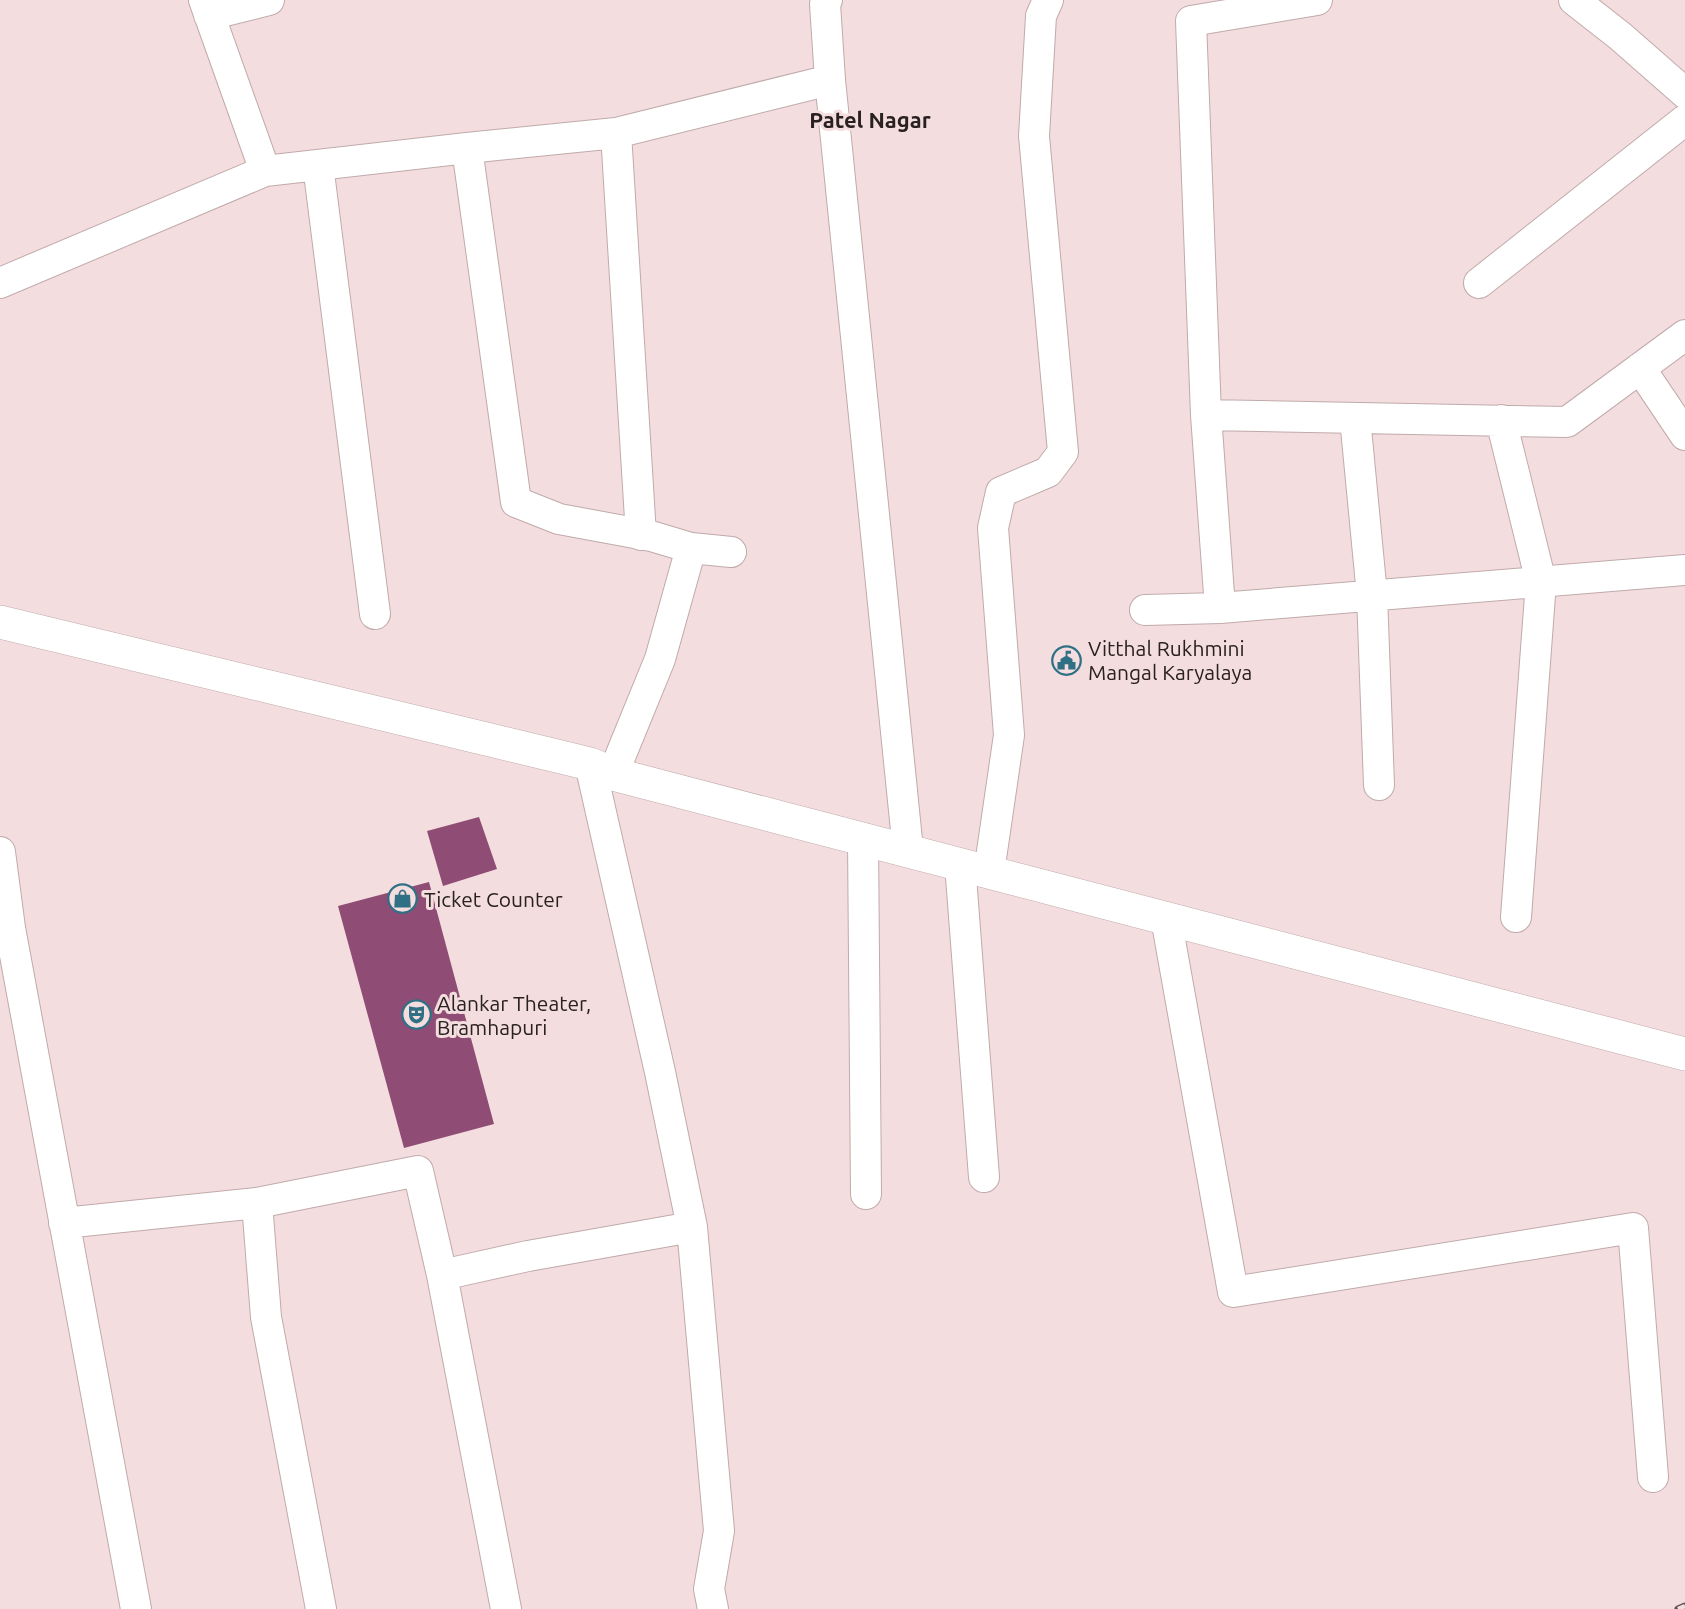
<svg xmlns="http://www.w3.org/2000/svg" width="1685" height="1609" font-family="Ubuntu,sans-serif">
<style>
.building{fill:#8f4c75}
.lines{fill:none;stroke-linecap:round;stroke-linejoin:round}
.minor-casing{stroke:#c0aaab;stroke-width:32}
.trunk-casing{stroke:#c0aaab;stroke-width:34}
.minor{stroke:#fff;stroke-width:30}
.trunk{stroke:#fff;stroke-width:33}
.rail-casing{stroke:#5c5152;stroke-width:7}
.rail{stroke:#f4ddde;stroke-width:4.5;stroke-dasharray:14;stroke-linecap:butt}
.labels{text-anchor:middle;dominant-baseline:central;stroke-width:6;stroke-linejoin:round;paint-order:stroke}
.poi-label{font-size:21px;fill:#282021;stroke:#f4ddde;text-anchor:start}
.neighbourhood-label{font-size:22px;font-weight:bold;fill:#282021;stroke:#f4ddde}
</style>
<rect width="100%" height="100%" fill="#f4ddde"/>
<!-- building -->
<path class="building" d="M479,817L497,869L443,886L427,831Z
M429,882L494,1124L404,1148L338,906Z"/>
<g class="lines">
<defs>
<path id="minor" d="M204,0L265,171
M827,0L825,4L830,80L908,850
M1574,0L1620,36L1685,93
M209,15L269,0
M616,133L641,535
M467,148L516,502L559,519L651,536L691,548L660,659L613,774
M318,165L375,614
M0,283L265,171L467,148L616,133L830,80
M1479,283L1685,120
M1640,368L1685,435
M1206,415L1567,422L1685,335
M1355,418L1372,595L1379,785
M1501,420L1541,582L1516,917
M691,548L731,552
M1220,608L1206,415L1191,21L1317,0
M1145,610L1220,608L1685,570
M863,839L866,1194
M0,852L10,928L136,1609
M960,864L984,1177
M989,872L1009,735L993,528L1001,492L1048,472L1063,452L1034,136L1041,16L1048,0
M1166,918L1233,1292L1633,1228L1653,1477
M257,1203L266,1317L321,1609
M64,1223L257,1203L418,1171L442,1275L506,1609
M692,1227L719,1531L709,1589L713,1609
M442,1275L528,1256L692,1227L660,1072L590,764"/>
<path id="trunk" d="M0,622L590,764L613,774L1685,1054"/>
</defs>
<!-- minor casing -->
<use href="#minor" class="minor-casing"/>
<!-- trunk casing -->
<use href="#trunk" class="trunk-casing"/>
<!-- minor -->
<use href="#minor" class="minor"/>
<!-- trunk -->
<use href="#trunk" class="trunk"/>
<defs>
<path id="rail" d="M1678,1609L1685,1606"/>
</defs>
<!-- rail casing -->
<use href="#rail" class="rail-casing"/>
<!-- rail -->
<use href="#rail" class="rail"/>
</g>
<!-- icons -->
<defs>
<symbol id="civic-ring" viewBox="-11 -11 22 22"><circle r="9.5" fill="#f4ddde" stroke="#307085" stroke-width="1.5"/><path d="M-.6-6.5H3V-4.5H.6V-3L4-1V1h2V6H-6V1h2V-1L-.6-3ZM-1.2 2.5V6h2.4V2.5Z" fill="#307085"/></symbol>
<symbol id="shop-ring" viewBox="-11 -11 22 22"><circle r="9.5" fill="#f4ddde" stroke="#307085" stroke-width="1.5"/><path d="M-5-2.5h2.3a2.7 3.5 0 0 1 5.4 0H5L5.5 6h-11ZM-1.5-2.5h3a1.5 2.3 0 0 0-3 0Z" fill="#307085"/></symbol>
<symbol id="theatre-ring" viewBox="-11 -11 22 22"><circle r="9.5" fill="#f4ddde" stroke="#307085" stroke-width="1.5"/><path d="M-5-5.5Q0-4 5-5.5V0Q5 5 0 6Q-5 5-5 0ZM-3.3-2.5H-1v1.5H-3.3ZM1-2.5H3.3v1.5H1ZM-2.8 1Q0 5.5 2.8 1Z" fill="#307085"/></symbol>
</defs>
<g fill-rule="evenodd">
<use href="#civic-ring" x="1050" y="644" width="33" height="33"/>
<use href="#shop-ring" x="386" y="882" width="33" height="33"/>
<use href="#theatre-ring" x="400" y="998" width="33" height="33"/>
</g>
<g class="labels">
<!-- poi labels -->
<g class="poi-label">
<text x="1088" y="648">Vitthal Rukhmini<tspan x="1088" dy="24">Mangal Karyalaya</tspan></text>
<text x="424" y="899">Ticket Counter</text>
<text x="437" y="1003">Alankar Theater,<tspan x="437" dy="24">Bramhapuri</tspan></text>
</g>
<!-- neighbourhood labels -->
<g class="neighbourhood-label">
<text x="870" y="119">Patel Nagar</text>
</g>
</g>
</svg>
